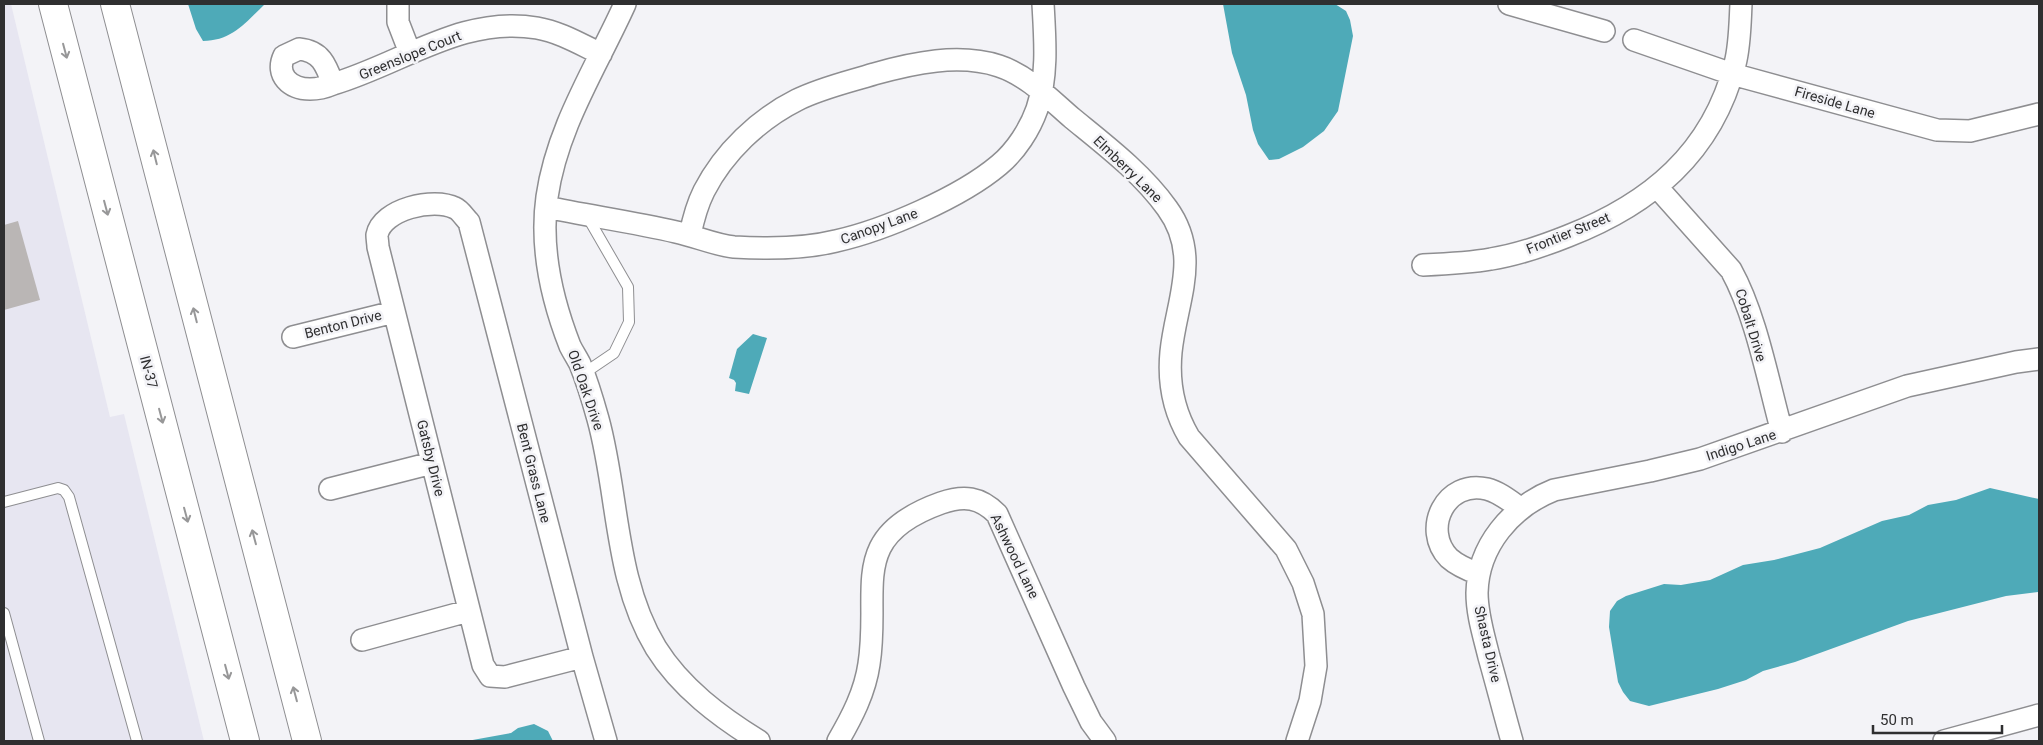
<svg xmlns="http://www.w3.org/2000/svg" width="2043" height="745" font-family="Roboto,sans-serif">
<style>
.built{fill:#e7e6f1}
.water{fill:#4eaab8}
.building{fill:#bab6b5}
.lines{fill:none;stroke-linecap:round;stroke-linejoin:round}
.service-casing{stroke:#8e8e91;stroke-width:12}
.minor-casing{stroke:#8e8e91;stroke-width:24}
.motorway-casing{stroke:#8e8e91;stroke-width:30}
.service{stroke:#fff;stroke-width:10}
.minor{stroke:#fff;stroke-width:21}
.motorway{stroke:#fff;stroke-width:28}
.oneway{stroke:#979798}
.labels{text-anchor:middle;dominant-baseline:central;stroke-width:5;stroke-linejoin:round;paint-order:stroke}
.street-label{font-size:14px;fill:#2f2f30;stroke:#f3f3f7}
</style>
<rect width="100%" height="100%" fill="#f3f3f7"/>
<!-- built -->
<path class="built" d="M4,4H11L110,417L124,414L204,741H4Z"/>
<!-- water -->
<path class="water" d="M188,4H265C246,22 232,41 203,41L196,29Z
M1223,4H1335L1346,11L1350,20L1353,36L1338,111L1324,131L1303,147L1279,159L1269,160L1258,144L1253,130L1246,95L1232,53Z
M753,334L767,338L749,394L735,391L736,383L734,380L729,378L737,349Z
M1990,488L2039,499L2038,592L2006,596L1908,621L1795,662L1763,671L1746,680L1718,689L1649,706L1630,701L1623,692L1618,682L1609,627L1610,611L1617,601L1626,596L1664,584L1681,585L1710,580L1743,565L1774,560L1820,548L1882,521L1909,515L1928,505L1956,500Z
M534,724L548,731L553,741H467L511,733L518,728Z"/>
<!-- building -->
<path class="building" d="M18,221L40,300L4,310V225Z"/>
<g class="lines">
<defs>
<path id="service" d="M583,374L614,353L629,322L628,287L587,216
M4,502L58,488L64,490L69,497L137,741
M4,613L39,741"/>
<path id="minor" d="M398,4V22L410,53
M625,4C596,68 557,127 547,197C540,247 552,300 570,346C573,352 577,358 580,364C587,381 593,401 598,419C619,495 614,579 656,648C681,688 720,717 759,741
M1509,4L1604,31
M1634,40L1732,74L1937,130L1970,131L2039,114
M299,49C321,51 326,65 333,84C326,87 318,89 310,89C290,89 275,75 284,56Z
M333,84C401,64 463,15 537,28C560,32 580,44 601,54
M1657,187L1731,270C1756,315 1768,381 1782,432
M546,207C589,216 633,222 676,232C695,236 715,245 734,247C767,249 804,249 836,241C885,230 961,197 999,165C1016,151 1030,129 1037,109C1048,75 1045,39 1043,4
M690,235C693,220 697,205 704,191C724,152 759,119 797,100C821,88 848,82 874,74C913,63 959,53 999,66C1027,75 1050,99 1072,118C1105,145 1142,173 1167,208C1202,256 1176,301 1171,352C1168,383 1173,410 1189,437L1286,549L1303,583L1313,614L1316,666L1310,701L1297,741
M1423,265C1446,264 1469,263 1491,259C1517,255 1543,246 1568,236C1650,204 1712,153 1735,64C1740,45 1740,23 1741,4
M293,337L394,312
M330,489L432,463
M1479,574C1468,570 1458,566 1449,558C1421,529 1446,479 1487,489C1499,492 1510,501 1520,508
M362,640L468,611
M582,657L505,677L490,676L483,665L378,247C378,244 377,239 377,235C382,209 434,197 455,208C460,210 465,218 469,222L582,657L606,741
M838,741C852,717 865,692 869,664C881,588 846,537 941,503C964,495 980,497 997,514L1074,687L1091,722L1105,741
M1512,741C1504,713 1497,685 1489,657C1484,636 1477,615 1477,593C1478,546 1511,507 1554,490L1650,471L1700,459L1907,386L2016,362L2039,359
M1944,741L2039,715"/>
<path id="motorway" d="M53,4L245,741
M115,4L307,741"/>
</defs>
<!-- service casing -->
<use href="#service" class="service-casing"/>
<!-- minor casing -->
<use href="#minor" class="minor-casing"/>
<!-- motorway casing -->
<use href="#motorway" class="motorway-casing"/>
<!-- service -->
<use href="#service" class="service"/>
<!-- minor -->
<use href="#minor" class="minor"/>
<!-- motorway -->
<use href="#motorway" class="motorway"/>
</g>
<!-- one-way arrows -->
<defs><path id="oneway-shaft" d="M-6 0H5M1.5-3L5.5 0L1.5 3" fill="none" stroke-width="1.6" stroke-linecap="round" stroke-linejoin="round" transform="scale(1.25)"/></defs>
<g class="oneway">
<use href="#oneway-shaft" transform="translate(65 51) rotate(75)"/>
<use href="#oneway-shaft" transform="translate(155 157) rotate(-104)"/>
<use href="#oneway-shaft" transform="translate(106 208) rotate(75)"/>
<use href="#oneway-shaft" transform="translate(195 315) rotate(-104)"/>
<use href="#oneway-shaft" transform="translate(161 416) rotate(75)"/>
<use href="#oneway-shaft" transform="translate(186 515) rotate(75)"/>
<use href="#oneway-shaft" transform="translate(254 537) rotate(-105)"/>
<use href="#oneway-shaft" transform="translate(227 672) rotate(75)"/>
<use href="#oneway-shaft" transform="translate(295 694) rotate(-105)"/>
</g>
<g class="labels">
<!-- street labels -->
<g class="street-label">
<text transform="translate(410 55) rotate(-22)">Greenslope Court</text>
<text transform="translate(1835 102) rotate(16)">Fireside Lane</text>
<text transform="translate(1128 169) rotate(44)">Elmberry Lane</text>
<text transform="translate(879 226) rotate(-20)">Canopy Lane</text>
<text transform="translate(1568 233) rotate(-22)">Frontier Street</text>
<text transform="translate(343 324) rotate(-14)">Benton Drive</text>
<text transform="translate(1751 325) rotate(73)">Cobalt Drive</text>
<text transform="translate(149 372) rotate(75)">IN-37</text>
<text transform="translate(586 390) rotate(71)">Old Oak Drive</text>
<text transform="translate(1741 445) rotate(-18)">Indigo Lane</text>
<text transform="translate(431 458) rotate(76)">Gatsby Drive</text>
<text transform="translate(534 473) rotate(76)">Bent Grass Lane</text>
<text transform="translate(1015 556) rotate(64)">Ashwood Lane</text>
<text transform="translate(1488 644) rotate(77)">Shasta Drive</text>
</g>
</g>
<!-- border -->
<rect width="2043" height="745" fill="none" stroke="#2f2f30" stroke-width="10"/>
<!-- scale -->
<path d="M1873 725v8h129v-8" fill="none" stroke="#2f2f30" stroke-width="2.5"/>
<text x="1880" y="725" font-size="15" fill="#2f2f30" stroke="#f3f3f7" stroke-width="4" paint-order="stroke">50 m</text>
</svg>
